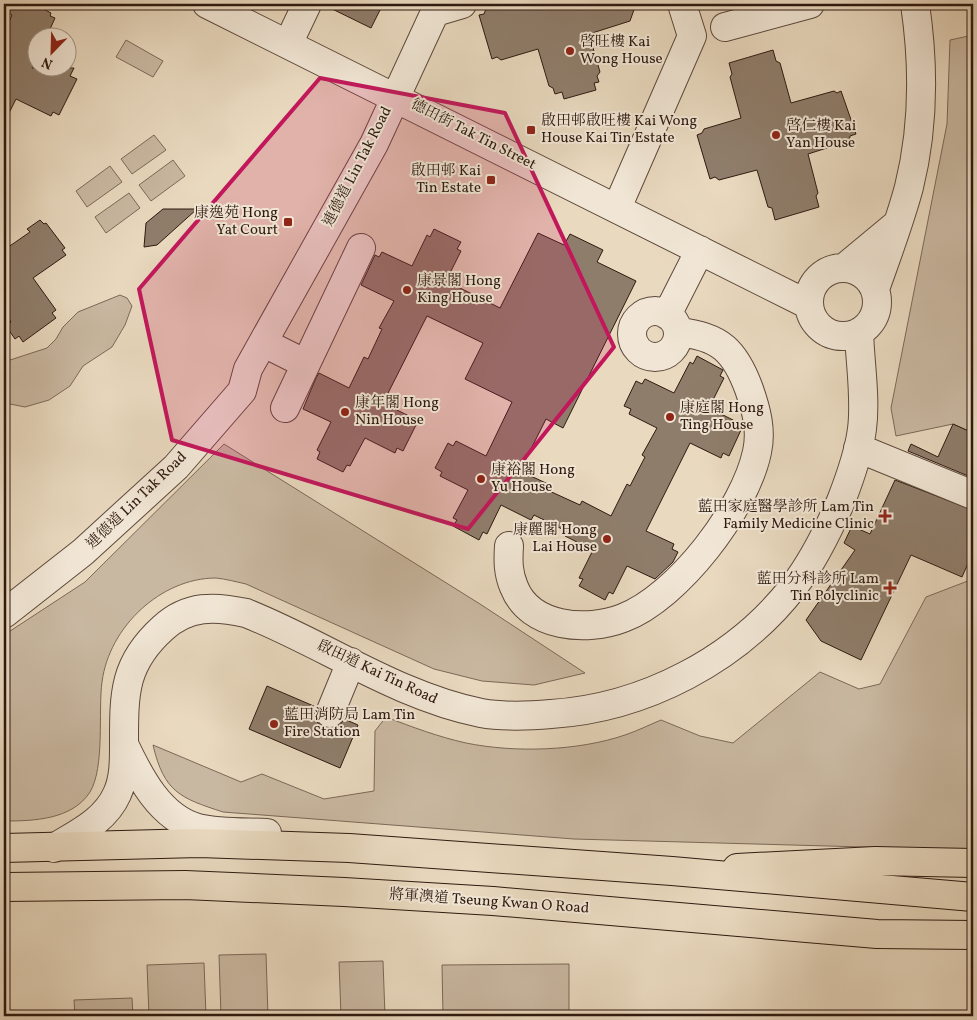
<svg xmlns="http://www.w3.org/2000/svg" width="977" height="1020" font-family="Vollkorn,'Noto Serif TC',serif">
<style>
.green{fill:#c9b8a1;stroke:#7c6858}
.building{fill:#8f7d6b;stroke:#2e1910}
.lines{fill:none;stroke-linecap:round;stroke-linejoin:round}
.minor-casing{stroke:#5d493c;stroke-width:30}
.major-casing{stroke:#2e1910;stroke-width:30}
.highway-casing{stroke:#2e1910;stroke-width:30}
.minor{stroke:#f1e6d5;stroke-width:28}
.major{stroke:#e9d9bf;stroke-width:28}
.highway{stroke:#e9d9bf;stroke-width:28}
.marked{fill:#c2185b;fill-opacity:0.2;stroke:#c2185b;stroke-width:4;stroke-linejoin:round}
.poi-dot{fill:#8f2418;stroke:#f1e6d5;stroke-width:2}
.labels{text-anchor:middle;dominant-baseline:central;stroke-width:4;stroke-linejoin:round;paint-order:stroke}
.poi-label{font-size:15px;fill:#2e1910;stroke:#f1e6d5;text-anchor:start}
.street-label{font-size:15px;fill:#2e1910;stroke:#f1e6d5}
</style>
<rect width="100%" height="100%" fill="#e9d9bf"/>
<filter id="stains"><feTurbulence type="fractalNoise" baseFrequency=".004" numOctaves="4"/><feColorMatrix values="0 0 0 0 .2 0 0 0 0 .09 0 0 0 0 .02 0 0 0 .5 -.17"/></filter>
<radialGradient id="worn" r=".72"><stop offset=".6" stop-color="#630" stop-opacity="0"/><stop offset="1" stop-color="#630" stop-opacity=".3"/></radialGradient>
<!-- green -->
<path class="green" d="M973,35V433L953,424L896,436L891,408L947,124L950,40Z
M126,40L163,61L153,77L116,57Z
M154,135L166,150L132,174L121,159Z
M173,160L185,176L151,201L139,185Z
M110,166L122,182L87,207L76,191Z
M129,193L140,208L106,233L95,217Z
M120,295L127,298L132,306L125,325L112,347L83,366L70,386L49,400L25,407L5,403L4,362L47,348L56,339L63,327L78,312Z
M224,444L480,604L585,673L534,685L482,681L434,669L246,584C237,582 226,579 216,578C161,578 109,627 102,682C98,711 105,767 90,792C72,820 33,821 4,821V635L85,582Z
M973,579V850L574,839L223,812C180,798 164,792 153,745L241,782L262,774L324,799L374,791L375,731L386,717C412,727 439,737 466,743C515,753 578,751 625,735C637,731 649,725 661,720L700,736L733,743L820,672L859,689L880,684L926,597Z
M266,954L268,1016H221L219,955Z
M383,961L385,1016H341L339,962Z
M204,963L206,1016H149L147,965Z
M569,964V1016H443L442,965Z
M132,998L133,1016H75L74,1000Z"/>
<!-- building -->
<path class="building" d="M4,4H34L51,13L50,16L55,18L46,38H38V55L32,68H74L70,76L77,79L59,115L53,112L51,116L16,99L4,123V32L12,15L4,11Z
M322,4H383L371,28Z
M506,4H636L630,21L589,34L600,72L597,76L599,82L594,83L596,90L564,99L562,92L555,94L553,88L549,86L538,49L501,60L497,57L492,59L479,15L484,14L486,9Z
M773,50L776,61L780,63L791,103L834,91L837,93L841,91L856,134L850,136L849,141L808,154L818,193L816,196L819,207L775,220L772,208L768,207L757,170L719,180L715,177L710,179L697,135L702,133L704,129L741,118L730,77L732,74L729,63Z
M163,209H197L157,245L144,247L146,223Z
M40,220L44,224L46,223L65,248L62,250L66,255L33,278L56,310L52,313L56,318L23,342L19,336L15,339L6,326L11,322L4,312V250L30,232L27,229Z
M434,229L461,242L457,249L461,251L446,281L500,308L538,233L564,245L570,234L603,250L597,262L636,281L563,428L546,419L520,471L548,484L545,489L580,505L582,501L611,516L627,484L630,486L645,457L642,455L657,428L629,414L631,409L624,406L636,381L642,384L645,379L674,393L690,362L693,364L697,356L723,370L720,376L724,378L709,408L737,422L734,426L741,430L729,456L723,453L721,458L690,443L646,531L674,544L672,549L678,552L673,562L655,579L627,566L613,594L609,592L605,600L579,586L583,579L579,578L593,550L565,536L568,532L534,515L531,520L501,505L487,534L483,532L479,540L453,526L457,520L453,518L468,490L440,476L442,472L435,468L448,443L453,446L456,441L486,456L512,402L465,379L483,343L427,316L383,403L411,417L409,421L416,425L403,451L397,448L395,453L365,438L350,466L347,465L343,472L317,459L320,452L317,450L331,422L303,409L316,378L319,373L349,388L364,357L368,359L382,329L379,328L394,301L361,285L375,255L379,257L382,252L412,266L427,235L430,237Z
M953,424L973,433V478L908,451L911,444L938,457Z
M895,480L973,510V552L962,577L911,555L861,660L821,641L806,620L855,550L844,543L852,526L870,534Z
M267,686L316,707L315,716L317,722L324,727L333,728L340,725L344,719L358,725L340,768L249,729Z"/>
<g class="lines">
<defs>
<path id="minor" d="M207,4L809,305
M435,12L462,4
M725,27L810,4
M288,44L307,4
M617,208L692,36L682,4
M844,268L897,224
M809 302a34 34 0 1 1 68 0a34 34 0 1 1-68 0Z
M875,289C887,255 900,221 909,187C924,127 924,65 915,4
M632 334a23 23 0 1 1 46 0a23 23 0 1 1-46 0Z
M667,315L700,250
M264,343L306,364
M285,408L361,248
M858,448L973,495
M509,546C508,561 508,573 514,587C530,628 587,632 623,618C678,597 745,509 757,452C762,430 756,409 749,389C735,351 720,336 678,332
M4,614L83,552L176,467L242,391L248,369L374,144L435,12L434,4
M330,713L351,662
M124,744C139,776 160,818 198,828C219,833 245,832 267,833
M54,848C78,833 105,821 117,794C124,779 124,762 124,746C124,694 123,664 163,628C188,605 215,606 246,613C324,644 397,696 481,713C503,717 528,716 551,714C644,708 737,660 794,586C814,560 828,531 841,501C850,478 859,453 862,429C866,398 860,363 859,332"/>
<path id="major" d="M737,868L875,861L973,863"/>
<path id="highway" d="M4,848L199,843L349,848L672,871L973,897
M4,887L185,885L344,892L493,901L877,934L973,935"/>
</defs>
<!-- minor casing -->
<use href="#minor" class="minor-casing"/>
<!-- major casing -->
<use href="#major" class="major-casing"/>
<!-- highway casing -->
<use href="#highway" class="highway-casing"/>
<!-- minor -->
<use href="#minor" class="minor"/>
<!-- major -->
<use href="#major" class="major"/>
<!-- highway -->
<use href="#highway" class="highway"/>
</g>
<!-- marked area -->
<path class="marked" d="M320,78L505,113L614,347L468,529L172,440L139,289Z"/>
<!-- markers -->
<g class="poi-dot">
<circle cx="570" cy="51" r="5"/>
<rect x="526" y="125" width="10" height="10" rx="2.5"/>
<circle cx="776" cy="135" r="5"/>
<rect x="486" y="175" width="10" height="10" rx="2.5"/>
<rect x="283" y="217" width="10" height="10" rx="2.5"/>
<circle cx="407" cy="290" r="5"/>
<circle cx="345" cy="412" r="5"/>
<circle cx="670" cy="417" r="5"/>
<circle cx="481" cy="479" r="5"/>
<path d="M882.5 508.5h5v5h5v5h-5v5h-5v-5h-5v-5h5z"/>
<circle cx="607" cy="539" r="5"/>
<path d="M887.5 580.5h5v5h5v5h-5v5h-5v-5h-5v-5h5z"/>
<circle cx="274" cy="724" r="5"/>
</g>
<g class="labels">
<!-- poi labels -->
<g class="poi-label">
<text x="580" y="42">啓旺樓 Kai<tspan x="580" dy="17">Wong House</tspan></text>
<text x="541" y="121">啟田邨啟旺樓 Kai Wong<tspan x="541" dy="17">House Kai Tin Estate</tspan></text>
<text x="786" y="126">啓仁樓 Kai<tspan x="786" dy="17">Yan House</tspan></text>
<text x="481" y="171" text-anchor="end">啟田邨 Kai<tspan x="481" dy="17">Tin Estate</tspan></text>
<text x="278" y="213" text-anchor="end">康逸苑 Hong<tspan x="278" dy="17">Yat Court</tspan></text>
<text x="417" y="281">康景閣 Hong<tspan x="417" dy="17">King House</tspan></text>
<text x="355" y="403">康年閣 Hong<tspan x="355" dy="17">Nin House</tspan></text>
<text x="680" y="408">康庭閣 Hong<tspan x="680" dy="17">Ting House</tspan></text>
<text x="491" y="470">康裕閣 Hong<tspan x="491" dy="17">Yu House</tspan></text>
<text x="874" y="507" text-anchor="end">藍田家庭醫學診所 Lam Tin<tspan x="874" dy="17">Family Medicine Clinic</tspan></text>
<text x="597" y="530" text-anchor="end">康麗閣 Hong<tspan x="597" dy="17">Lai House</tspan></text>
<text x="879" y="579" text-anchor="end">藍田分科診所 Lam<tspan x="879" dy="17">Tin Polyclinic</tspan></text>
<text x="284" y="715">藍田消防局 Lam Tin<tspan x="284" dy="17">Fire Station</tspan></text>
</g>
<!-- street labels -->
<g class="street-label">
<text transform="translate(473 135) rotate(27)">德田街 Tak Tin Street</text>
<text transform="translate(358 167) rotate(-63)">連德道 Lin Tak Road</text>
<text transform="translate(137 501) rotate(-44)">連德道 Lin Tak Road</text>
<text transform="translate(377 673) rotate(25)">啟田道 Kai Tin Road</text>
<text transform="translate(489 902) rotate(4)">將軍澳道 Tseung Kwan O Road</text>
</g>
</g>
<!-- margin -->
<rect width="977" height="1020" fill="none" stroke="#e9d9bf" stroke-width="20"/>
<rect x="5" y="5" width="967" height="1010" fill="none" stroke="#2e1910" stroke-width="2.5"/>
<rect x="10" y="10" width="957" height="1000" fill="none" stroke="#2e1910"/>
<!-- north arrow -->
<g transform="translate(52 52) rotate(203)"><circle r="24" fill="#f1e6d5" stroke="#a39486"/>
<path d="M0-4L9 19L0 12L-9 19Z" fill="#8f2418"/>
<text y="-8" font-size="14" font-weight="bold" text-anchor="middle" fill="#2e1910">N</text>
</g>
<rect width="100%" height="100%" filter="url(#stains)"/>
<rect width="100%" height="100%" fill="url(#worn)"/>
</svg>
